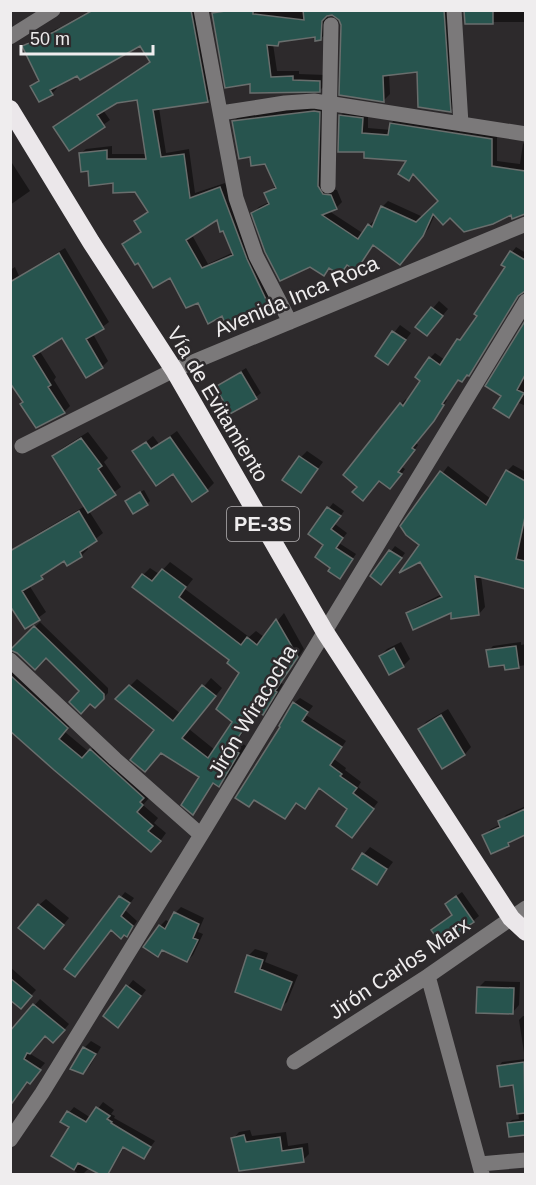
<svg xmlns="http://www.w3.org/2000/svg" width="536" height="1185" font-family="Helvetica,sans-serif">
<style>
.shadow{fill:#0007;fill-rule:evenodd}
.building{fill:#27544e;stroke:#696e6d;stroke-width:1.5;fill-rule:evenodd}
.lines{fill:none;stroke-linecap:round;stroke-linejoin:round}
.minor{stroke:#7b797a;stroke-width:15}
.highway{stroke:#ebe7ea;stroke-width:18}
.labels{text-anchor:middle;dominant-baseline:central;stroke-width:5;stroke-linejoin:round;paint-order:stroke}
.shield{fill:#2d2a2c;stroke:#b5b2b4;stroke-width:1.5}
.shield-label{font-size:20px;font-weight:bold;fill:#efedee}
.street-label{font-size:21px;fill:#efedee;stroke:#2d2a2c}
</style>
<rect width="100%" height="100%" fill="#2d2a2c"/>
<!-- shadow -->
<path class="shadow" d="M91,10H197L213,95L208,101L159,108L166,153L189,149L195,193L225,183L252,254L275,303L270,309L223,314L198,301L171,276L138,261L124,245L142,231L136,221L149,211L135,190L89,169L80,154L86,149L112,146V154H147L138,99L116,102L103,110L110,120L69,149L55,127L152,61L141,44L56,86L57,88L52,94L32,86L40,79L24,46L29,41L61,27ZM218,218L234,252L208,264L192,235Z
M213,10H450L456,105L450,111L419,71L389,74L390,94L384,100L340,19L332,14L328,15L327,33L320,39L316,36L282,41L278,44H273L277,71H299V74L326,75V84L319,91L252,83L227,86Z
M464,10H526V22H466Z
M301,107H325L328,189L337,190L342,202L336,208L329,211L364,234L369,225L375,220L376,221L382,207L388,201L423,217L440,201L415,173L409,179V159L366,150L341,115L346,110L368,113V128L391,130V123L397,118L497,133V161L520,164L523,144L526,141V213L513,217L512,213L450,216L435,214L429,228L405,258L374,244L355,269L348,264L340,273L330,267L324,274L310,265L253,213L259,207L269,202L266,194L276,186L266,163L251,155L233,122L239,116Z
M12,163L30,191L10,205V164Z
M516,247L526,253V282L473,369L459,379L445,399L447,400L438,414L416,443L418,445L402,467L405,469L395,483L380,479L359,487L401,404L406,399L408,401L422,380L430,358L435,353L445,360L459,340L463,335L465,336L507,267L503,264Z
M65,248L109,322L93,334L108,361L102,367L63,336L39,350L56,377L54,380L70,406L64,412L10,375V270L15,267L19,276Z
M439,301L448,309L433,327H417Z
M526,323V406L519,403L509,416L503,395L488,386Z
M400,325L411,333L388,363L377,355Z
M246,368L261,393L256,397L217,387Z
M177,431L214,483L207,490L134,452L153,436L159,444Z
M88,432L108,458L104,462L121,487L89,511L103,533L87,546L88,549L81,556L68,564L65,559L29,585L46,612L26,627L10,603L23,545L30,538L85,506L54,456L61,449Z
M307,451L323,462L301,491V457Z
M513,465L526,472V533L524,541H526V587L481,576L485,607L479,614L452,611L408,613L414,608L442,594L421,545L402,526L448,466L491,499L507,471Z
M144,490L150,501L147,504L130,498Z
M333,503L344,511L335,524L347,533L339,543L356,554L340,577L332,567L325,545L310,534Z
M395,546L405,553L386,578L372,576Z
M170,562L193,579L185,589L249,637L256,631L264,637L284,613L304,649L281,683L283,684L270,706L262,713L258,710L238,740L246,746L226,778L218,785L214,783L200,805L193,813L201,776L156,730L117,699L137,679L181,714L211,678L222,688L189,729L215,750L234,721L241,672L231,660L143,575L150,568L159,574Z
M40,622L108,688V693L95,706L46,656L12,650Z
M401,642L410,659L403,666L380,656L387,649Z
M521,642V645L526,644V665L506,668L505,663L488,651L493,646Z
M10,661L74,720L65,732L89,752L98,743L149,798L143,805L158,818L154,823L166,833L158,844L10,730Z
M300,698L313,706L306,715L346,741L334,759L346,768L345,770L361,782L358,787L378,802L352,836L350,809L320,787L305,807L297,802L285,818L282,727L294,703Z
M448,709L471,747L465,754L442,767L420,729L426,722Z
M526,806V834L515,838L508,845L484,835L491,829L501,824L500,822L506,815Z
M370,847L393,862L377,883L364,854Z
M125,892L134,898L125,910L137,921L131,930L127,935L111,929L66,968Z
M462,892L479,916L473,921L433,930L453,914L452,899Z
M46,899L69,918L51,940L39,905Z
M181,907L204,918L198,932L203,934L193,955L187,961L163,949L158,955L145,947L160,926L166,920L170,923L175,913Z
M255,949L268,953L265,962L298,975L287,1002L280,1008L248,956Z
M10,967L36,990L26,1001L10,998Z
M133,980L146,990L118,1026L105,1016Z
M485,981L520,982L519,1005L513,1012L478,988Z
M40,999L69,1024L59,1036L45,1034L29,1053L45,1063L15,1097L10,1094V1029L13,1030Z
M523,1016H526V1143L524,1133L508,1124L512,1120L519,1119L514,1083L499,1066L502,1062L525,1059L519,1020Z
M91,1041L101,1047L90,1066L83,1073L72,1068L84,1048Z
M103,1102L114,1110L111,1114L115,1116L114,1118L155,1141L143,1157L125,1146L108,1174H102L89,1168L83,1174H79L52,1157L71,1127L62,1121L74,1107L91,1118Z
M250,1130L252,1136L286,1132L288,1146L308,1143L309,1154L303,1160L233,1139L239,1132Z"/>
<!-- building -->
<path class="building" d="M93,10H191L208,102L153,110L161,157L184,154L190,198L220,187L247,259L271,310L227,328L222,316L208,324L198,303L186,308L170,278L153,288L138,263L135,265L122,244L141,232L134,221L148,212L135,192L113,193V183L89,186L88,171L81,172L79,153L107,150V159H146L137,100L117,103L97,115L105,127L69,151L53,127L150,62L140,46L80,80L77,76L50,90L53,95L39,102L30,86L39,81L22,46L54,32ZM217,220L220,232L223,231L233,255L202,268L186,240Z
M232,10H253V14L304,20L303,10H444L451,112L418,107L417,72L383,76L384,102L339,95L341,25L339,20L332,15L327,16L322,21L321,40L315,41V37L279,42L278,46L267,45L271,77L293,76V80L320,81V92L250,93V84L225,88L212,13Z
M464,10H493V24H465Z
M314,111L320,112L318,186L323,194L331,195L337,209L322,215L358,239L368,224L372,227L381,206L416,222L438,201L413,174L409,181L398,174L406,161L364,158V152H338L339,115L363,118L362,133L388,135L390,123L492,139V166L525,171V214L512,219L511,215L493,224L464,232L450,218L443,225L433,214L423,236L400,265L373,245L356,271L347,265L340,275L329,268L324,276L310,267L280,281L265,252L251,213L269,204L264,193L276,188L265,164L251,166L250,157L239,159L232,121Z
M510,251L525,260V291L518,296L469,376L467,375L462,382L458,380L442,404L444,405L434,421L412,448L415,450L398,472L402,474L390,489L379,481L363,501L352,492L357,487L343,475L400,403L403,406L420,381L415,377L429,357L440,365L457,339L460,340L477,316L474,314L505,267L501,265Z
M59,253L104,329L86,339L103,368L86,378L62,338L33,356L51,385L48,387L65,413L36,428L20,404L23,402L10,383V282Z
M431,307L443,316L427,336L415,327Z
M525,321V375L517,390L524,393L509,418L493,408L501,396L485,386Z
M392,331L406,340L388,365L375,356Z
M241,372L257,399L228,415L220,402L223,400L215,387Z
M170,437L208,491L192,502L173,474L156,486L132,451L146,442L151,449Z
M81,438L102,466L98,469L116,495L88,513L52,456Z
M299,456L318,469L301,493L282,480Z
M506,470L525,481V517L516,559L525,561V589L475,576L479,615L451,619V613L413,630L406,613L442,597L420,562L399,573L419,545L406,535L400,526L440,471L486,505Z
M140,492L148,505L133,514L125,501Z
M327,507L341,516L331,529L343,538L336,548L353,559L340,579L328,571L330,568L315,557L323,545L308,534Z
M79,511L97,541L80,552L82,557L67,566L64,561L41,576L43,579L22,591L40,620L25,629L10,606V551Z
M389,550L402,558L381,585L370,576Z
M162,569L186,587L179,597L241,645L247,637L257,645L276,619L298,657L275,691L277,692L263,715L256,711L231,748L239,753L219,787L213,783L193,815L181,805L199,777L161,753L145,772L130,760L154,730L115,699L129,685L173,721L202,685L216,696L182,738L208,758L232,722L216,709L239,673L227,663L229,660L132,587L142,574L152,581Z
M34,626L104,694V699L95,708L90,704L81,714L69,702L79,691L46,658L35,670L17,653L10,650Z
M516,646L519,668L505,670L504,665L489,667L486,650Z
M394,648L404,667L389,675L379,656Z
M10,675L68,728L59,739L82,758L90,749L144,798L140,802L143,805L137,812L153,826L148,831L161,841L151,852L54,770L10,731Z
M293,702L308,712L302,721L342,747L330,765L342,774L340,776L357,788L353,793L374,809L352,838L336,826L347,809L319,788L305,809L296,803L285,819L254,800L249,807L235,798L280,727L279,726Z
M441,715L465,755L442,769L418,729Z
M525,809V835L508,843L509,846L491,854L482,835L500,827L498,821Z
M362,853L387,869L377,885L352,869Z
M119,896L130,903L121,916L133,926L127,937L124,935L121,939L111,930L75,977L64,969Z
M456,896L474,922L441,944L431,930L452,915L445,904Z
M38,904L64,925L44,949L18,928Z
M174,912L199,924L193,938L198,940L187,962L162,950L158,957L143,947L159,925L165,929Z
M247,955L263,960L260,969L292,982L281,1010L235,992Z
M10,978L32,996L21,1009L10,1000Z
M126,985L141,996L118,1028L103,1016Z
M477,987L514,988L513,1014L476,1013Z
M33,1004L65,1030L53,1043L45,1036L30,1054L27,1053L24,1059L41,1070L30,1084L27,1082L10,1106V1031Z
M83,1047L96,1054L83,1074L70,1069Z
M524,1062L525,1113L517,1114L513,1085L500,1087L497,1066Z
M96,1107L110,1116L107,1119L112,1122L111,1123L151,1147L144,1159L123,1147L108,1174H99L78,1163L74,1170L51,1156L69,1127L60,1122L67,1111L86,1122Z
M525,1121V1135L509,1137L507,1123Z
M244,1135L246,1142L280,1137L282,1151L302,1148L304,1162L239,1171L231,1138Z"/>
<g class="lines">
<!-- minor -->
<path class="minor" d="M201,10L236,198L256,256L290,322
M454,10L461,124
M10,37L53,10
M221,113L285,103L314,101L526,134
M328,186L331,25
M22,446L174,370L526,224
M10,660L115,759L201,835
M428,976L482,1174
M294,1062L428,976L526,908
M10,1140L42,1093L201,835L526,301
M480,1164L526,1160"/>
<!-- highway -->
<path class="highway" d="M10,109L91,242L174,370L325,632L511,918L526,932"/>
</g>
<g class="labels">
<!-- shield labels -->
<rect class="shield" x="227" y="507" width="72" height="34" rx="4.5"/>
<g class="shield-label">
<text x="263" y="524">PE-3S</text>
</g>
<!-- street labels -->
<g class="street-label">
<text transform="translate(296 296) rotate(-23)">Avenida Inca Roca</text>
<text transform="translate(218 404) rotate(59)">Vía de Evitamiento</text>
<text transform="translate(252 711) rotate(-59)">Jirón Wiracocha</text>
<text transform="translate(399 968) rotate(-34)">Jirón Carlos Marx</text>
</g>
</g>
<!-- border -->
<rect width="536" height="1185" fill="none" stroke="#efedee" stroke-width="24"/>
<!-- scale -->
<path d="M21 45v9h132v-9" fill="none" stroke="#efedee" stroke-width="3"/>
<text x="30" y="45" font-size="18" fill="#efedee" stroke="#2d2a2c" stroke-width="4.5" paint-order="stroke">50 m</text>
</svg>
